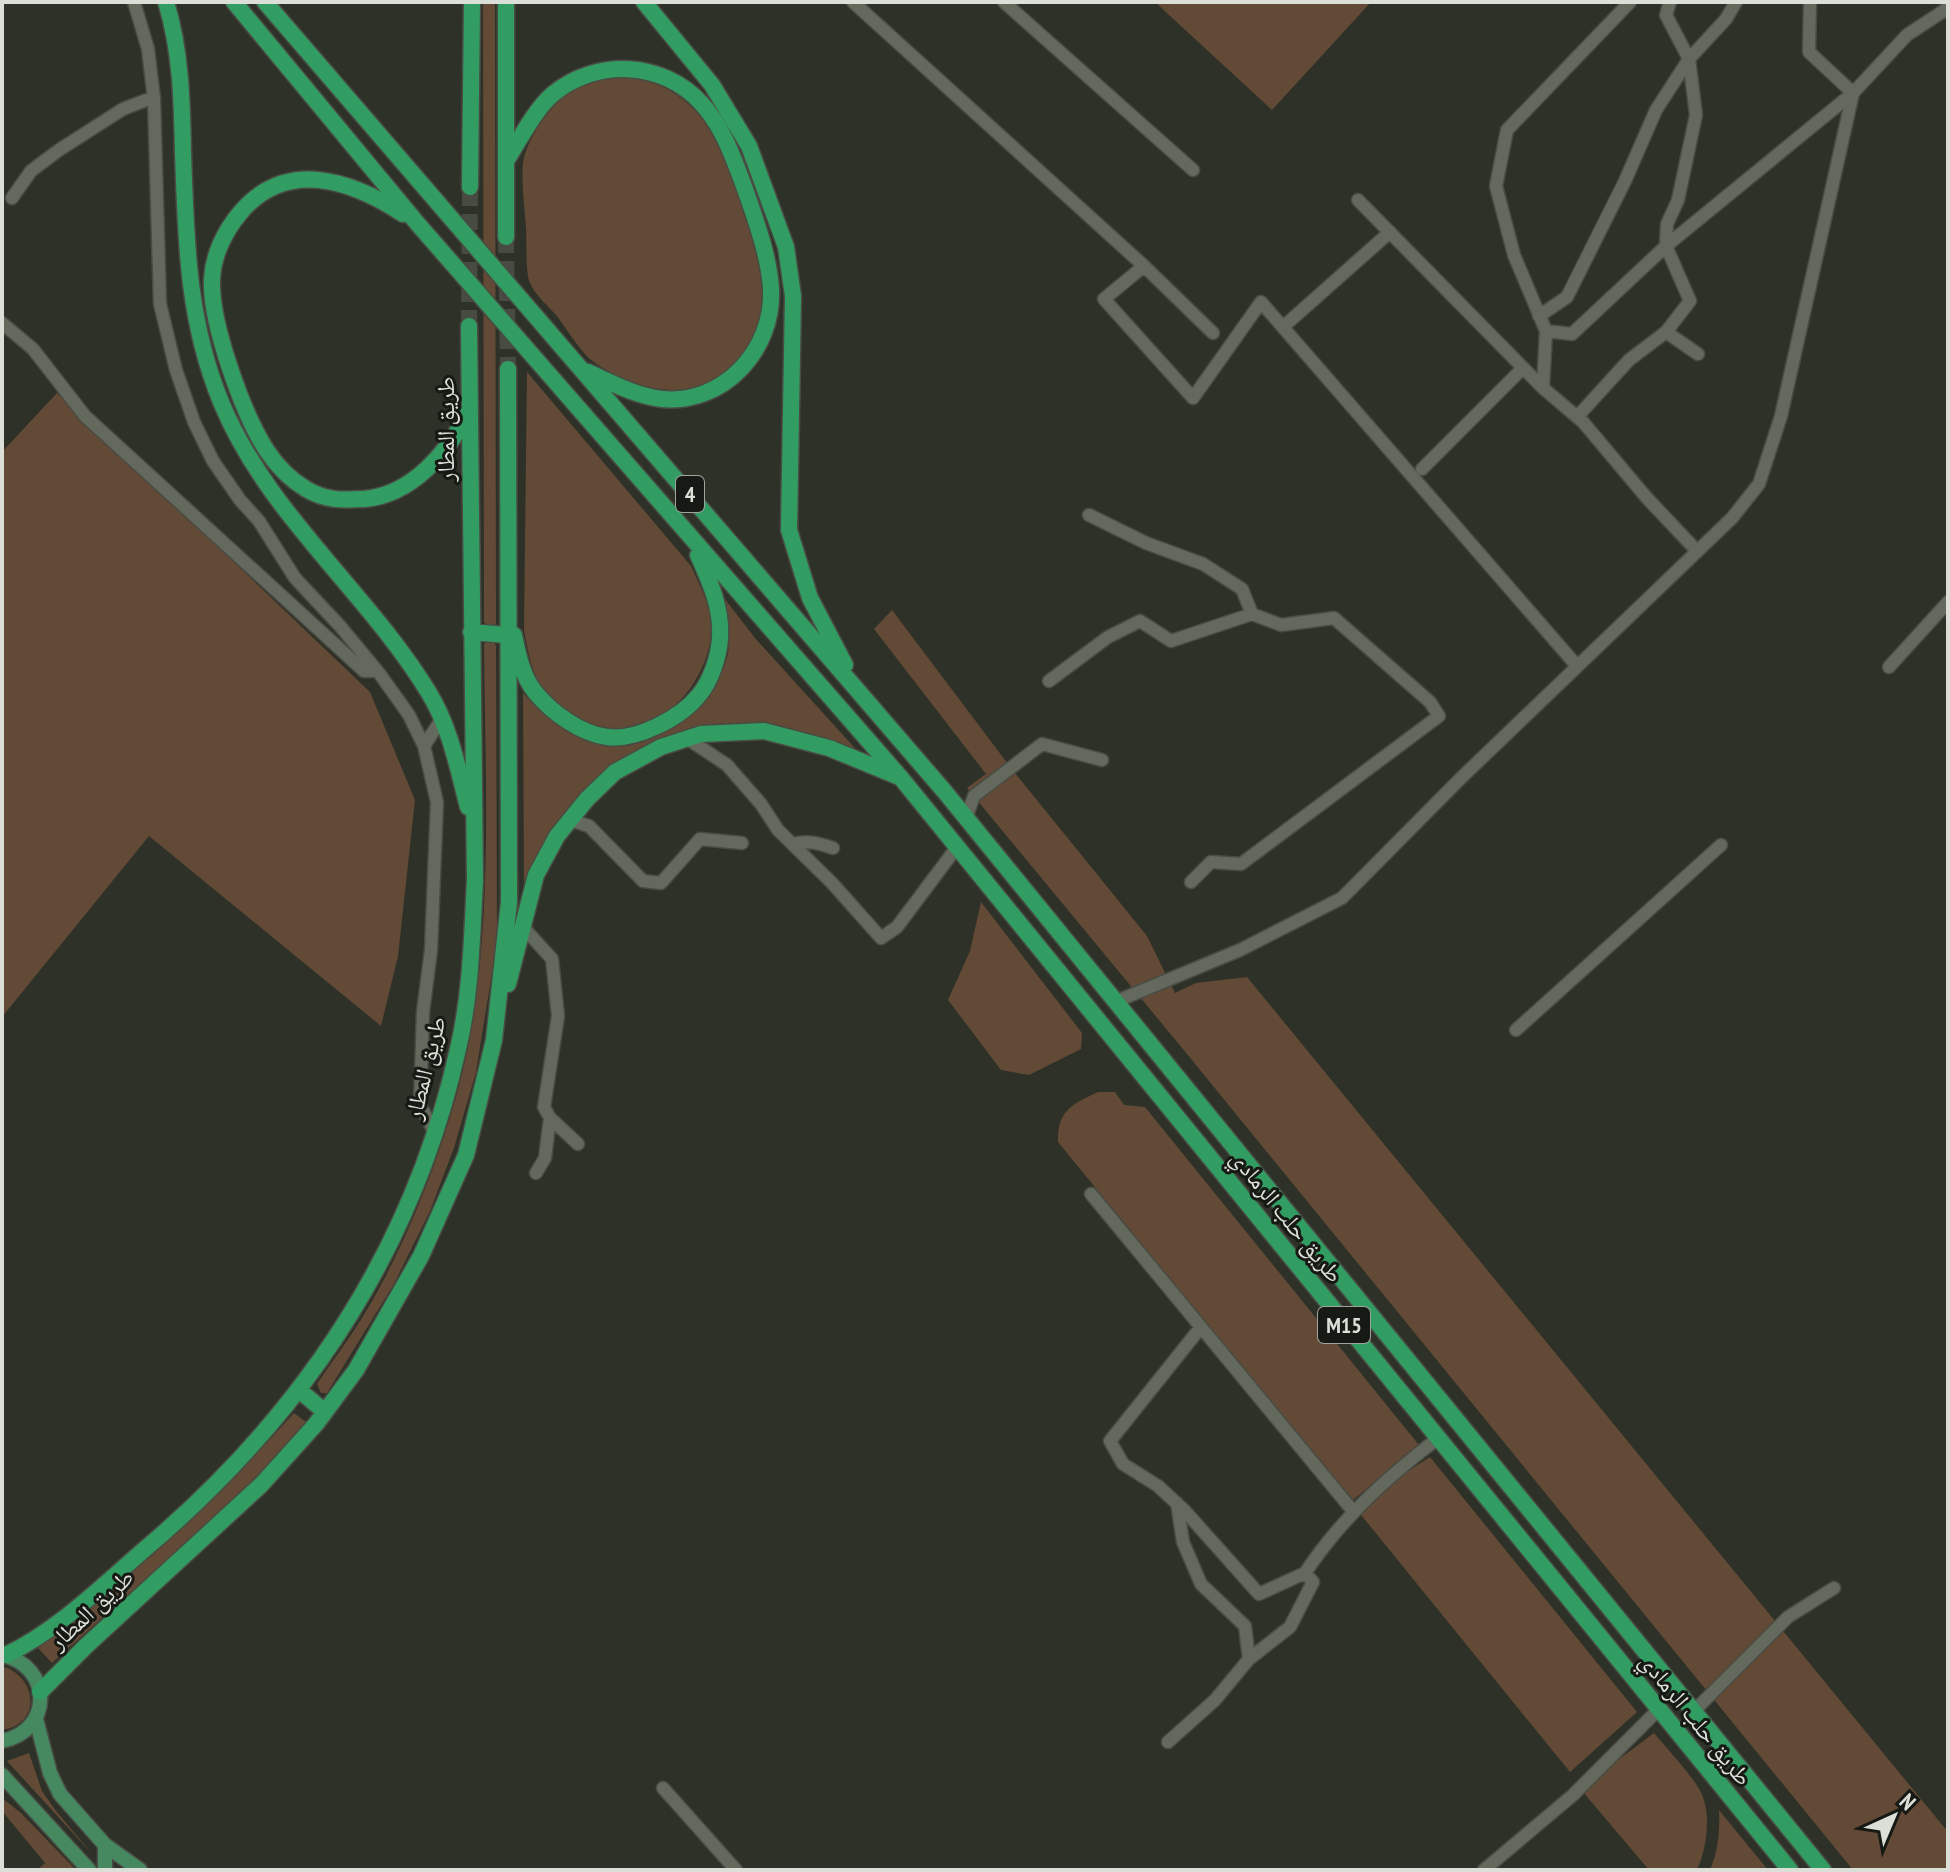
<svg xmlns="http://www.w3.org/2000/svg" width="1950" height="1872" font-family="'PT Sans Narrow','Noto Naskh Arabic',sans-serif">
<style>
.green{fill:#624a36}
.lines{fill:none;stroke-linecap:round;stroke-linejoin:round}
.highway-tunnel{stroke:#484b42;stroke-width:16;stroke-dasharray:16 8;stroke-linecap:butt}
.minor-casing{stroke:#494c44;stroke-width:15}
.major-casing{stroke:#494c44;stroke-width:17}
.highway-casing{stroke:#494c44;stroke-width:19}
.minor{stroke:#64695d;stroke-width:12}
.major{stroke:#468860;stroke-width:14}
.highway{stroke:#329d62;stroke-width:16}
.labels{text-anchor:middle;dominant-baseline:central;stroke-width:6;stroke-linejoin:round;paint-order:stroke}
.shield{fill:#171914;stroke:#a1a39d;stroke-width:2}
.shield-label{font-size:22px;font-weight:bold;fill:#dcded8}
.street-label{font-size:24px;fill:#dcded8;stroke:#171914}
</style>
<rect width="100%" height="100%" fill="#2e3127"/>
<!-- green -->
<path class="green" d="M483,2H495L496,624L494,627L484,623Z
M1155,2H1371L1272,110Z
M625,76C654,80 678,91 698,114C729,147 775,281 759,324C756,333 749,343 744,351C708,406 644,396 595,363C580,352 568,331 557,316C549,307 535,295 530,283C525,272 527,242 526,229C525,208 521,184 523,163C526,137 559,93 583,82C596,76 611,77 625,76Z
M527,372L691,566C699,584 710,603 711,623C714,665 681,715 639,726C601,736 553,714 536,677C530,663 527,646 524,630Z
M57,393L370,692L415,800L398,956L381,1026L149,836L2,1017V452Z
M724,598L755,638L862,756L830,741L785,728L744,724L700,728L620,761L524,888L523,693C545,718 571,739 604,745C655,755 718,701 728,653C731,635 727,616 724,598Z
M892,610L1011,768L1147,936L1175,993L1196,983L1247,977L1948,1832V1870H1853L1187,1054L967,788L986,774L874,629Z
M489,641H493L496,646L497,942L476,1072L454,1148L430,1211L394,1284L327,1393H321L317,1384C333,1360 350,1338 365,1313C406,1245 441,1156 461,1078C495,942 485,784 484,644Z
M981,902L1082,1033L1081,1049L1029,1075L1001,1070L948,1000L970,951Z
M1098,1092H1115L1124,1105L1145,1107L1419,1445L1352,1501L1058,1142C1057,1111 1072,1104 1098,1092Z
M294,1413L306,1422L261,1473L221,1511L52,1663L38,1648C132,1578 217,1499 294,1413Z
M1430,1457L1637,1712L1570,1772L1357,1510L1377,1491Z
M2,1666C38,1677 42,1724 2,1730Z
M1654,1733C1666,1748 1698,1781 1703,1797C1711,1819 1706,1850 1697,1870H1649L1583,1792L1610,1766Z
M29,1753L42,1791L56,1811L94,1856L7,1761Z
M2,1798L21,1813L76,1870H37L45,1863L2,1811Z
M1719,1810L1768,1870H1710C1718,1851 1720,1831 1719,1810Z"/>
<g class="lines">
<!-- highway-tunnel -->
<path class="highway-tunnel" d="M506,237L508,369
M469,326L470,187"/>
<defs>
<path id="minor" d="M134,2L148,49L154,99L160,304L176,370L194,422L213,461L240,500L259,521L295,578L340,626L379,673L409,715L424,746L437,802L431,950L423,1012L420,1105L435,1133
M853,2L1144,266
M1004,2L1193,170
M1630,2L1507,130L1496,186L1514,255L1546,331L1543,388L1583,422L1646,497L1697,551
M1670,2L1666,15L1689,59L1696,115L1678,200L1667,224L1666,246L1690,301L1666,332L1698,354
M12,198L31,171L59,150L123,109L154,97
M1358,200L1543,388
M1539,316L1567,297L1625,181L1656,110L1689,59L1726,19L1736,2
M2,323L33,349L85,416L364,671H377
M1283,327L1390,232
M1546,331L1572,334L1666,246L1853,93L1809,52L1810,2
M1213,333L1144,266L1104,299L1193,398L1261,302L1577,666
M1577,417L1629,360L1666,332
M1422,469L1523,368
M1089,515L1146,543L1203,564L1242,589L1252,614
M1889,667L1948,602
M1049,681L1108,637L1140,621L1171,641L1252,614L1281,625L1334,618L1430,702L1439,716L1241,864L1211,862L1191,882
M688,739L727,765L761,804L778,830L832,883L881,938L897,927L957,847
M424,746L441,720
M966,818L974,796L1042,744L1102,760
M570,820L589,826L643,881L661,883L700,839L742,843
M792,844C808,840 818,843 833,848
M523,927L552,959L558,1016L544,1107L550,1118L578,1144
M1117,1001L1240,950L1342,898L1462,777L1732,518L1759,484L1781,416L1853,93L1907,35L1948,8
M1516,1030L1721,845
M536,1173L545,1158L550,1118
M1091,1194L1353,1511
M1201,1327L1110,1441L1123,1464L1158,1486L1185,1511L1259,1594L1305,1573
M1177,1503L1183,1542L1201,1584L1245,1626L1249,1659
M1693,1712L1788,1617L1834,1588
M1168,1742L1215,1700L1249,1659L1290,1627L1313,1582L1305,1573C1341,1519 1386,1478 1437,1439
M663,1788L736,1870
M1484,1870L1573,1795L1658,1710"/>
<path id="major" d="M2,1655C53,1666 53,1731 2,1741
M36,1719L50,1773L60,1794L105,1845L140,1870
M2,1775L89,1870
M105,1870V1845"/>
<path id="highway" d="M166,2C181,51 182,101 183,152C186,240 187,319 221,402C267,514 367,591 429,693C450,727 458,769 468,807
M234,2L417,223L901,778L1790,1870
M265,2L945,792L1823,1870
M506,2V237
M644,2L712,85L749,146L786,247L793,296L789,530L810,598L845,665
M508,158C520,139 536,108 553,94C596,58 663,61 701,103C723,126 734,160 745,189C756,221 769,256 771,289C774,350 723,405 662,399C636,396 612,383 588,372
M470,187L472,2
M403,214C351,180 286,158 240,213C225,231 213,255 212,279C210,323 243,414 267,451C277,466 291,480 306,489C326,501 343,500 364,499C412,495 447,453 468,413
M471,632L507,635
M514,635C518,654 522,676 535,692C551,712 581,734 607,737C636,741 681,718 699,695C711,681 719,656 720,638C722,608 710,582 698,555
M508,984L536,875L557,836L587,799L615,772L661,747L701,734L764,731L829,748L897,776
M299,1390L325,1412
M6,1655C58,1630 101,1587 145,1549C302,1416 413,1252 458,1049C471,995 472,936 475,880L469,326
M40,1692L86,1646L261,1485L316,1424L356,1370L421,1256L466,1155L494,1040L509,902L508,369"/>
</defs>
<!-- minor casing -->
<use href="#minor" class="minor-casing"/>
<!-- major casing -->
<use href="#major" class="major-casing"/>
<!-- highway casing -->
<use href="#highway" class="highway-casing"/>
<!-- minor -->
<use href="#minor" class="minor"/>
<!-- major -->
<use href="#major" class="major"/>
<!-- highway -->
<use href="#highway" class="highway"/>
</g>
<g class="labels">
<!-- shield labels -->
<g class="shield">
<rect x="676" y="476" width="28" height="36" rx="6"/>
<rect x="1318" y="1307" width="52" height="36" rx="6"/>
</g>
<g class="shield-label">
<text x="690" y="494">4</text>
<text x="1344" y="1325">M15</text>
</g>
<!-- street labels -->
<g class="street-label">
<text transform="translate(445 429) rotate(-90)">طريق المطار</text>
<text transform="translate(425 1068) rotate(-76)">طريق المطار</text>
<text transform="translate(1287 1216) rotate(51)">طريق حلب الرمادي</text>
<text transform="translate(91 1609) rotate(-43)">طريق المطار</text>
<text transform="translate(1696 1719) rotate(51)">طريق حلب الرمادي</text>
</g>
</g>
<!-- border -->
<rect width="1950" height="1872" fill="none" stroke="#dcded8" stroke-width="8"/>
<!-- north arrow -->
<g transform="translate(1894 1816) rotate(44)" stroke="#171914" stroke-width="6" paint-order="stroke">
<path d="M0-6L14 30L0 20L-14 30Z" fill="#dcded8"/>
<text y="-12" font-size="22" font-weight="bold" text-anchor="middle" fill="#dcded8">N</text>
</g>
</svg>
